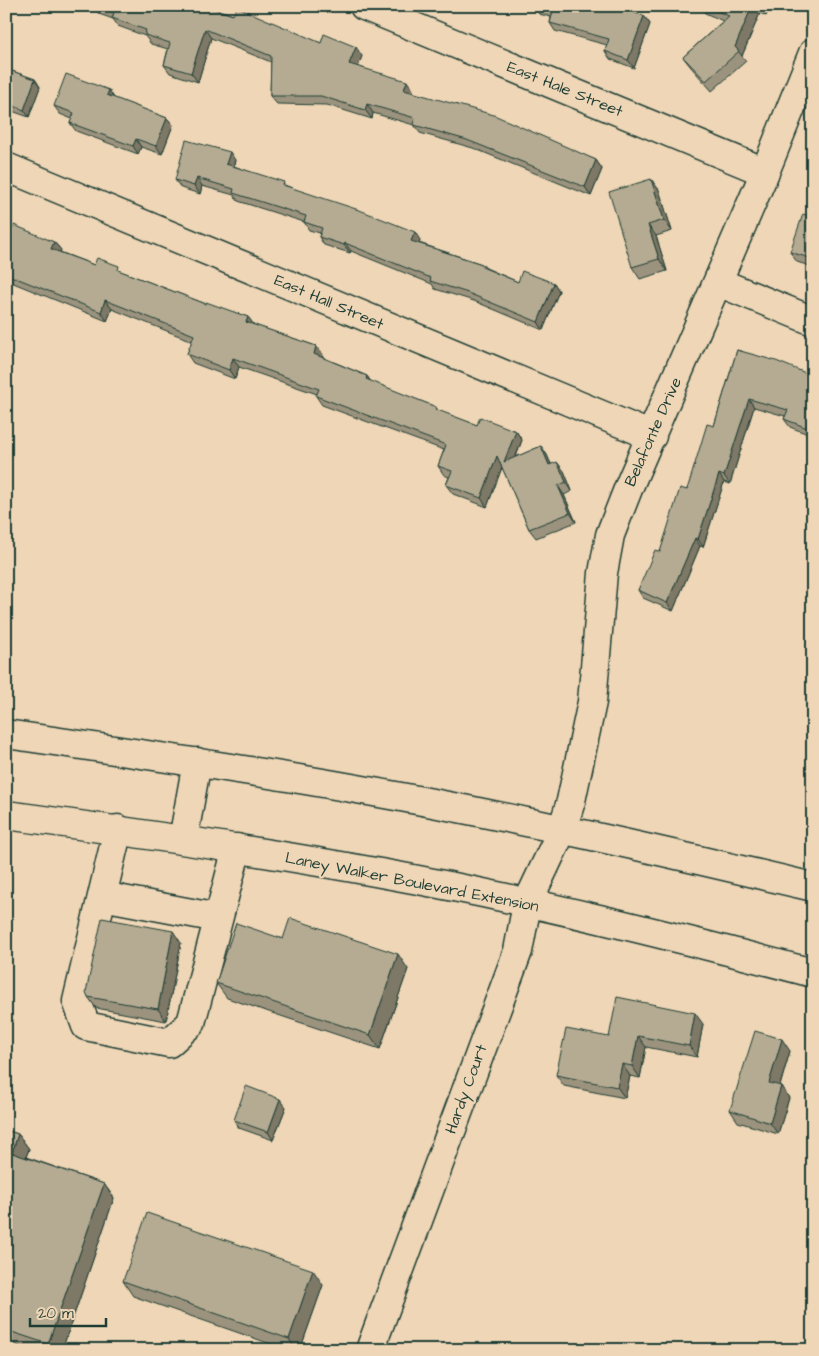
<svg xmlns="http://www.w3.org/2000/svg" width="819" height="1356" font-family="'Architects Daughter',sans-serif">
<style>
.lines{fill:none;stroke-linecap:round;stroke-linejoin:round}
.minor-casing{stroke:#1f3d34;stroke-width:31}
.major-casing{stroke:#1f3d34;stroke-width:31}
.minor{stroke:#eed6b6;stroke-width:28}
.major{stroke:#eed6b6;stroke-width:28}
.wall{fill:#9b937e;stroke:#1f3d34}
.shaded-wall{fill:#7e7866;stroke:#1f3d34}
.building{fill:#b4ab92;stroke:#1f3d34}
.labels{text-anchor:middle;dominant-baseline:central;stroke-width:4.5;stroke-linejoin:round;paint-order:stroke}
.street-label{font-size:16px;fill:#1f3d34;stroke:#eed6b6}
</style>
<rect width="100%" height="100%" fill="#eed6b6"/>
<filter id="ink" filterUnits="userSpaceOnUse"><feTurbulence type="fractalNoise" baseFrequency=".02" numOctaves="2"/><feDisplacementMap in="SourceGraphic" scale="10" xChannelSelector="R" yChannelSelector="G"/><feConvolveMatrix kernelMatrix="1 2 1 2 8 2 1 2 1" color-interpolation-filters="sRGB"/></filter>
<g filter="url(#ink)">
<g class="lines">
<defs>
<path id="minor" d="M364,6L765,172
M6,167L652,436
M718,282L813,321
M118,829L77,1001L86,1026L169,1043L191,1023L237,848
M102,896L218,918
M370,1350L518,951L527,904L562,830L571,801L592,702L603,573L610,535L630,484L765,172L813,53"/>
<path id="major" d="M6,734C123,751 240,768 357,789C510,816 662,851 813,887
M6,815C133,832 260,851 386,874C530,900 672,936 813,973
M183,840L197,762"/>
</defs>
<!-- minor casing -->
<use href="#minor" class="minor-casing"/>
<!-- major casing -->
<use href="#major" class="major-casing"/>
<!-- minor -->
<use href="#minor" class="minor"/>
<!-- major -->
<use href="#major" class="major"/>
</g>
<!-- wall -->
<path class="wall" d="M94,6H206L362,56L358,66L413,90L412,92L596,160L602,169L591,196L473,148L420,133L414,125L373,113L372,119L327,105L277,104L270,96L271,62L211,38L198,82L170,73L164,65L168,49L151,44L145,36L118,26L113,19L99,14Z
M532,6H616L644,16L650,24L634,68L610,59L605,51L607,45L555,31L550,23L551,17L539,14L534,7Z
M700,6H770L766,16L760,13L742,56L746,61L712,91L690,66L683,57L723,21L705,13Z
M6,69L35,79L40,87L29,117L6,109Z
M109,90L114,98L167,118L173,125L162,154L141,147L138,154L76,131L70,123L72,119L60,114L54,106Z
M235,160L234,166L287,186L420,240L419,243L482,264L486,268L518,282L554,283L559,291L543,330L474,301L435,289L432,284L351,251L350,253L324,245L319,237L320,233L309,230L304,222L238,201L234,195L202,186L200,194L181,188L175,180Z
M651,179L659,190L672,231L656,236L667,271L640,279L632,267Z
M813,217V267L797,262L790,252Z
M6,228L54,242L61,250L60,252L94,265L123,272L206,304L248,317L254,325L316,346L323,355L322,357L367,376L371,382L436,407L438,411L477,425L516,431L522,440L516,457L541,446L547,455L551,464L564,471L572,491L564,495L576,522L536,538L529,529L502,467L487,507L453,494L446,485L449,477L444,475L438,466L444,450L322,405L316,396L317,394L239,367L235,379L193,363L187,354L192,341L112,309L107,321L6,280Z
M737,350L813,376V436L790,427L784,419L785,416L754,407L730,484L724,482L703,547L700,546L673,611L643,598L638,590L660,552L714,426Z
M813,507V527L808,520Z
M283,939L408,969L380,1049L227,998L216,983Z
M181,943L166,1021L96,1008L88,997Z
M703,1024L697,1057L646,1047L640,1078L630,1076L625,1098L564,1086L556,1075L609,1037Z
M790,1051L780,1086H781L789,1098L778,1134L738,1122L730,1110Z
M286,1107L273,1140L239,1128L234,1120Z
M6,1130L18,1134L29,1149L26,1157L104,1184L114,1198L62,1350H31L6,1341Z
M123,1281L323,1285L300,1350H288L133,1296Z"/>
<!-- shaded-wall -->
<path class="shaded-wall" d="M752,6H755L760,13L742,56L735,47Z
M759,6H770L766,16Z
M644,16L650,24L634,68L628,60Z
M205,29L211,38L198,82L191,73Z
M356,47L362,56L356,73L349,64Z
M35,79L40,87L29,117L24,110Z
M407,81L413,90L410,99L404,90Z
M109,90L114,98L112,103L107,95Z
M367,104L373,113L372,119L365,110Z
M167,118L173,125L162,154L156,146Z
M136,139L141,147L138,154L133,146Z
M230,152L235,160L232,172L226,164Z
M596,160L602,169L591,196L585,187Z
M197,178L202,186L200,194L194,186Z
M651,179L659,190L672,231L664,220Z
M648,225L656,236L667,271L659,259Z
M415,232L420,240L417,249L411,241Z
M54,242L61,250L58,258L51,249Z
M345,243L351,251L350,253L344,245Z
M554,283L559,291L543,330L538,322Z
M105,300L112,309L107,321L101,312Z
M248,317L255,326L246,322Z
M316,346L323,355L320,363L314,354Z
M233,358L239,367L235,379L229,370Z
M367,376L373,385L366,379Z
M749,399L754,407L730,484L724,476Z
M813,421V433L810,429Z
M516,431L522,440L510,471L504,462Z
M541,446L547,455L555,474L549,465Z
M497,456L503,465L487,507L481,498Z
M557,462L564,471L572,491L566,482Z
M719,474L724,482L703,547L698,539Z
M558,486L564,495L576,522L570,513Z
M695,538L700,546L673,611L667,603Z
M173,931L181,943L166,1021L158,1009Z
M398,954L408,969L380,1049L370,1035Z
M695,1013L703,1024L697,1057L689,1046Z
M638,1036L646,1047L640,1078L632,1066Z
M782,1039L790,1051L777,1095L769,1083Z
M622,1064L630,1076L625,1098L617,1087Z
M781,1086L789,1098L778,1134L770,1123Z
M280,1099L286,1107L273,1140L268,1132Z
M18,1134L29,1149L22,1167L12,1153Z
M104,1184L114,1198L62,1350H52L48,1344Z
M313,1270L323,1285L300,1350H296L289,1339Z"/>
<!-- building -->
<path class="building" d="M97,6H205L233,15L237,7L321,43L324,34L356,47L349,64L407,81L404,90L494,115L596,160L585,187L467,140L414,125L415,118L367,104L365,110L321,96H270L271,56L205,29L191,73L164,65L170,43L145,35L146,30L112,18L114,13Z
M535,6H616L644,16L628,60L605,51L609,39L550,23L553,11Z
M705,6H752L735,47L739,51L706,81L683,57L729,16Z
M6,69L35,79L24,110L6,103Z
M66,74L109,90L107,95L167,118L156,146L136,139L133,146L70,123L74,113L54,106Z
M186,140L230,152L226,164L284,182L283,185L362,211L415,232L411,241L482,264V267L518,282L522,271L554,283L538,322L468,293L430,281L431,278L345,243L344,245L319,237L322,228L304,222L306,216L233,193L234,189L197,178L194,186L175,180Z
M651,179L664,220L648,225L659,259L632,267L609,192Z
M803,214L813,217V259L790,252Z
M14,225L54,242L51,249L94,265L97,258L119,266L118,270L206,304V302L248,317L246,322L316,346L314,354L367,376L366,379L436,407L435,409L477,425L480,417L516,431L504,462L541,446L549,465L557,462L566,482L558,486L570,513L529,529L497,456L481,498L446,485L452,471L438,466L446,445L316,396L319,389L233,358L229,370L187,354L194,335L105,300L101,312L6,274V228L12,230Z
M737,350L776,361L813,376V421L810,429L784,419L788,410L749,399L724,476L719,474L698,539L695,538L667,603L638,590L655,550L660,552L680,488L687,490L707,424L714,426Z
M813,507V522L808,520Z
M102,918L173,931L158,1009L88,997L86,992Z
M290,918L398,954L370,1035L216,983L236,923L283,939Z
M617,997L695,1013L689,1046L638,1036L632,1066L622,1064L617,1087L556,1075L566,1029L609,1037Z
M755,1031L782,1039L769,1083L781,1086L770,1123L730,1110Z
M246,1086L280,1099L268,1132L234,1120Z
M6,1130L18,1134L12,1153L104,1184L48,1344L6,1330Z
M147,1213L313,1270L289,1339L123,1281Z"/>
</g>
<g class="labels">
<!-- street labels -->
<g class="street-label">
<text transform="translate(565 89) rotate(22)">East Hale Street</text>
<text transform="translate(329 302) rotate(23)">East Hall Street</text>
<text transform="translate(653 432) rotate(-66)">Belafonte Drive</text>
<text transform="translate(412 882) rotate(11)">Laney Walker Boulevard Extension</text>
<text transform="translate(466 1089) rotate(-70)">Hardy Court</text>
</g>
</g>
<!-- margin -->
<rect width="819" height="1356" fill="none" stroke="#eed6b6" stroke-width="25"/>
<rect x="12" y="12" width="794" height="1331" fill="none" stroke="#1f3d34" stroke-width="2" filter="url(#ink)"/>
<!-- scale -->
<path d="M30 1318v8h76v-8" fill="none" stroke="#1f3d34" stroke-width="2.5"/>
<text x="38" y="1318" font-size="15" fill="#1f3d34" stroke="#eed6b6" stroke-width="4" paint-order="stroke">20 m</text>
</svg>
